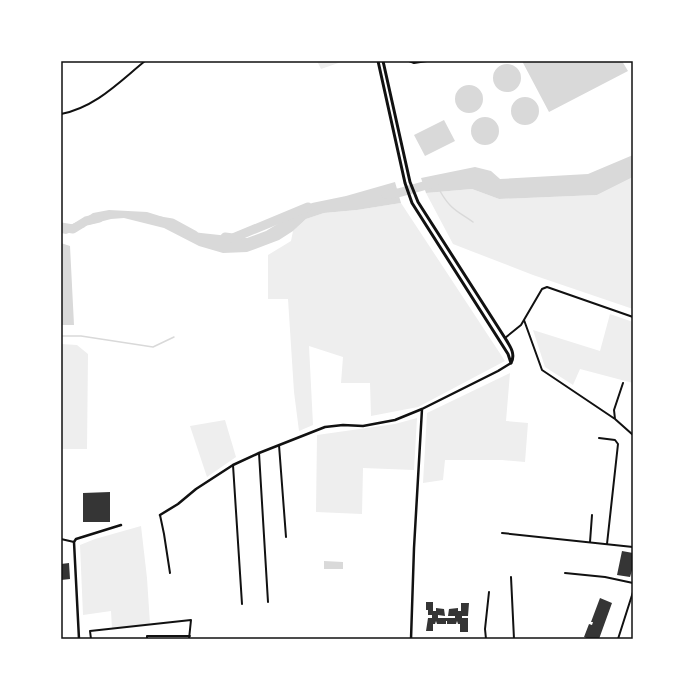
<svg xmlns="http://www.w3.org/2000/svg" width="694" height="700" font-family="'Nunito Sans',sans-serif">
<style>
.green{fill:#eee}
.water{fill:#d9d9d9}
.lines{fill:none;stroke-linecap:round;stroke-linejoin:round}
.stream{stroke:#d9d9d9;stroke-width:1.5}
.river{stroke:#d9d9d9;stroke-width:9}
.building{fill:#353535}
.minor{stroke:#111;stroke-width:2}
.tertiary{stroke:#111;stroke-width:2.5}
.primary{stroke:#111;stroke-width:3}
.neatline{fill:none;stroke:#111;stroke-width:1.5}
</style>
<rect width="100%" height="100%" fill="#fff"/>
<!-- green -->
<path class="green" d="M317,61H344L321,69Z
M633,177V309L533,275L453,244L426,193L472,189L499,199L597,195Z
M401,203L505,361L418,407L371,416L370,383H341L343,357L309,346L313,425L299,431L294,392L288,299H268V255L291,241L293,231L306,219L324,213L357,210Z
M610,314L633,322V383L580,369L573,385L545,367L533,330L600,351Z
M61,344L77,345L88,354L87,449H61Z
M510,373L506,421L528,423L525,462L502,460H445L443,480L423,483L427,413Z
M417,418L414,470L363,468L362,514L316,512L317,435L395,424Z
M225,420L236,457L207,477L190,426Z
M141,526L147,578L150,624L112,629L111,611L83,615L80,545L95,539Z"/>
<!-- water -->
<path class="water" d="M522,61H622L628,71L549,112Z
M493 78a14 14 0 1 1 28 0a14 14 0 1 1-28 0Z
M455 99a14 14 0 1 1 28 0a14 14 0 1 1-28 0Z
M511 111a14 14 0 1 1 28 0a14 14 0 1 1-28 0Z
M471 131a14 14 0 1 1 28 0a14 14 0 1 1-28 0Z
M444,120L455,141L425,156L414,135Z
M633,155V177L597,195L499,199L472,189L426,193L421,178L475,167L491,171L500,179L588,174Z
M395,182L401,203L357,210L324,213L306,219L293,231L279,240L247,252L223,253L199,246L164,228L124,218L111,219L88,225L87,217L93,213L109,210L147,212L163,217L181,230L201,233L247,238L266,231L312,203L346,196Z
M84,219L85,227L66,234L61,233V224L70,225Z
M61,243L70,246L74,325H61Z
M324,561L343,562V569H324Z"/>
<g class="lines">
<!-- stream -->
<path class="stream" d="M440,191C450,209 457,211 473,222
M61,336H81L153,347L174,337"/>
<!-- river -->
<path class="river" d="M386,194L398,193L434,183
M160,221L172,223L194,235
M61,227L73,229L86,221L99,218
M225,237L233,238L308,207"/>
</g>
<!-- building -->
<path class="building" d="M110,492V522H83V493Z
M622,551L633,553V567L630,577L617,575Z
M69,563L70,579L61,580V564Z
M600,598L612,603L599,639H589L584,637L589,624L592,625L593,622H591Z
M426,602H433V611H436V608L444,609L445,616L438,615V618H455V616H448L449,609L458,608V611H461V603H469L468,616H462V618H468V632H460V624H458L457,621L456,624H447V621H446V624H437L436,621L435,624H433V631H426L428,618H432V615H428V610H426Z"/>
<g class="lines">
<!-- minor -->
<path class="minor" d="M409,61L414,63L427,61
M61,114C96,107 119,82 145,61
M524,320L542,370L615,419L633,435
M505,338L521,325L542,289L547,287L633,317
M615,419L614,410L623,383
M599,438L615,440L618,444L607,544
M279,445L286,537
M259,453L268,602
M233,465L242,604
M160,515L164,534L170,573
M502,533L633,547
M61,539L74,542
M590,542L592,515
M565,573L605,577L633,583
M511,577L514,639
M91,639L90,631L191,620L189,639
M147,639V636H190
M486,639L485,629L489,592
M618,639L633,592"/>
<!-- tertiary -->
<path class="tertiary" d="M160,515L178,504L196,489L233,465L259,453L325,427L343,425L363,426L395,420L422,409L498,371L511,363
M79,639L74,542L76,539L121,525
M411,639L414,548L422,409"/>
<!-- primary -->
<path class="primary" d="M378,61L405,183L412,203L508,354L511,363
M383,61L410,182L418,202L505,338C510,346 516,354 511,363"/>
</g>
<!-- border -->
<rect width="694" height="700" fill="none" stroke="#ffffff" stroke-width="124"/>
<rect x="62" y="62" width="570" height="576" class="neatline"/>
</svg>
